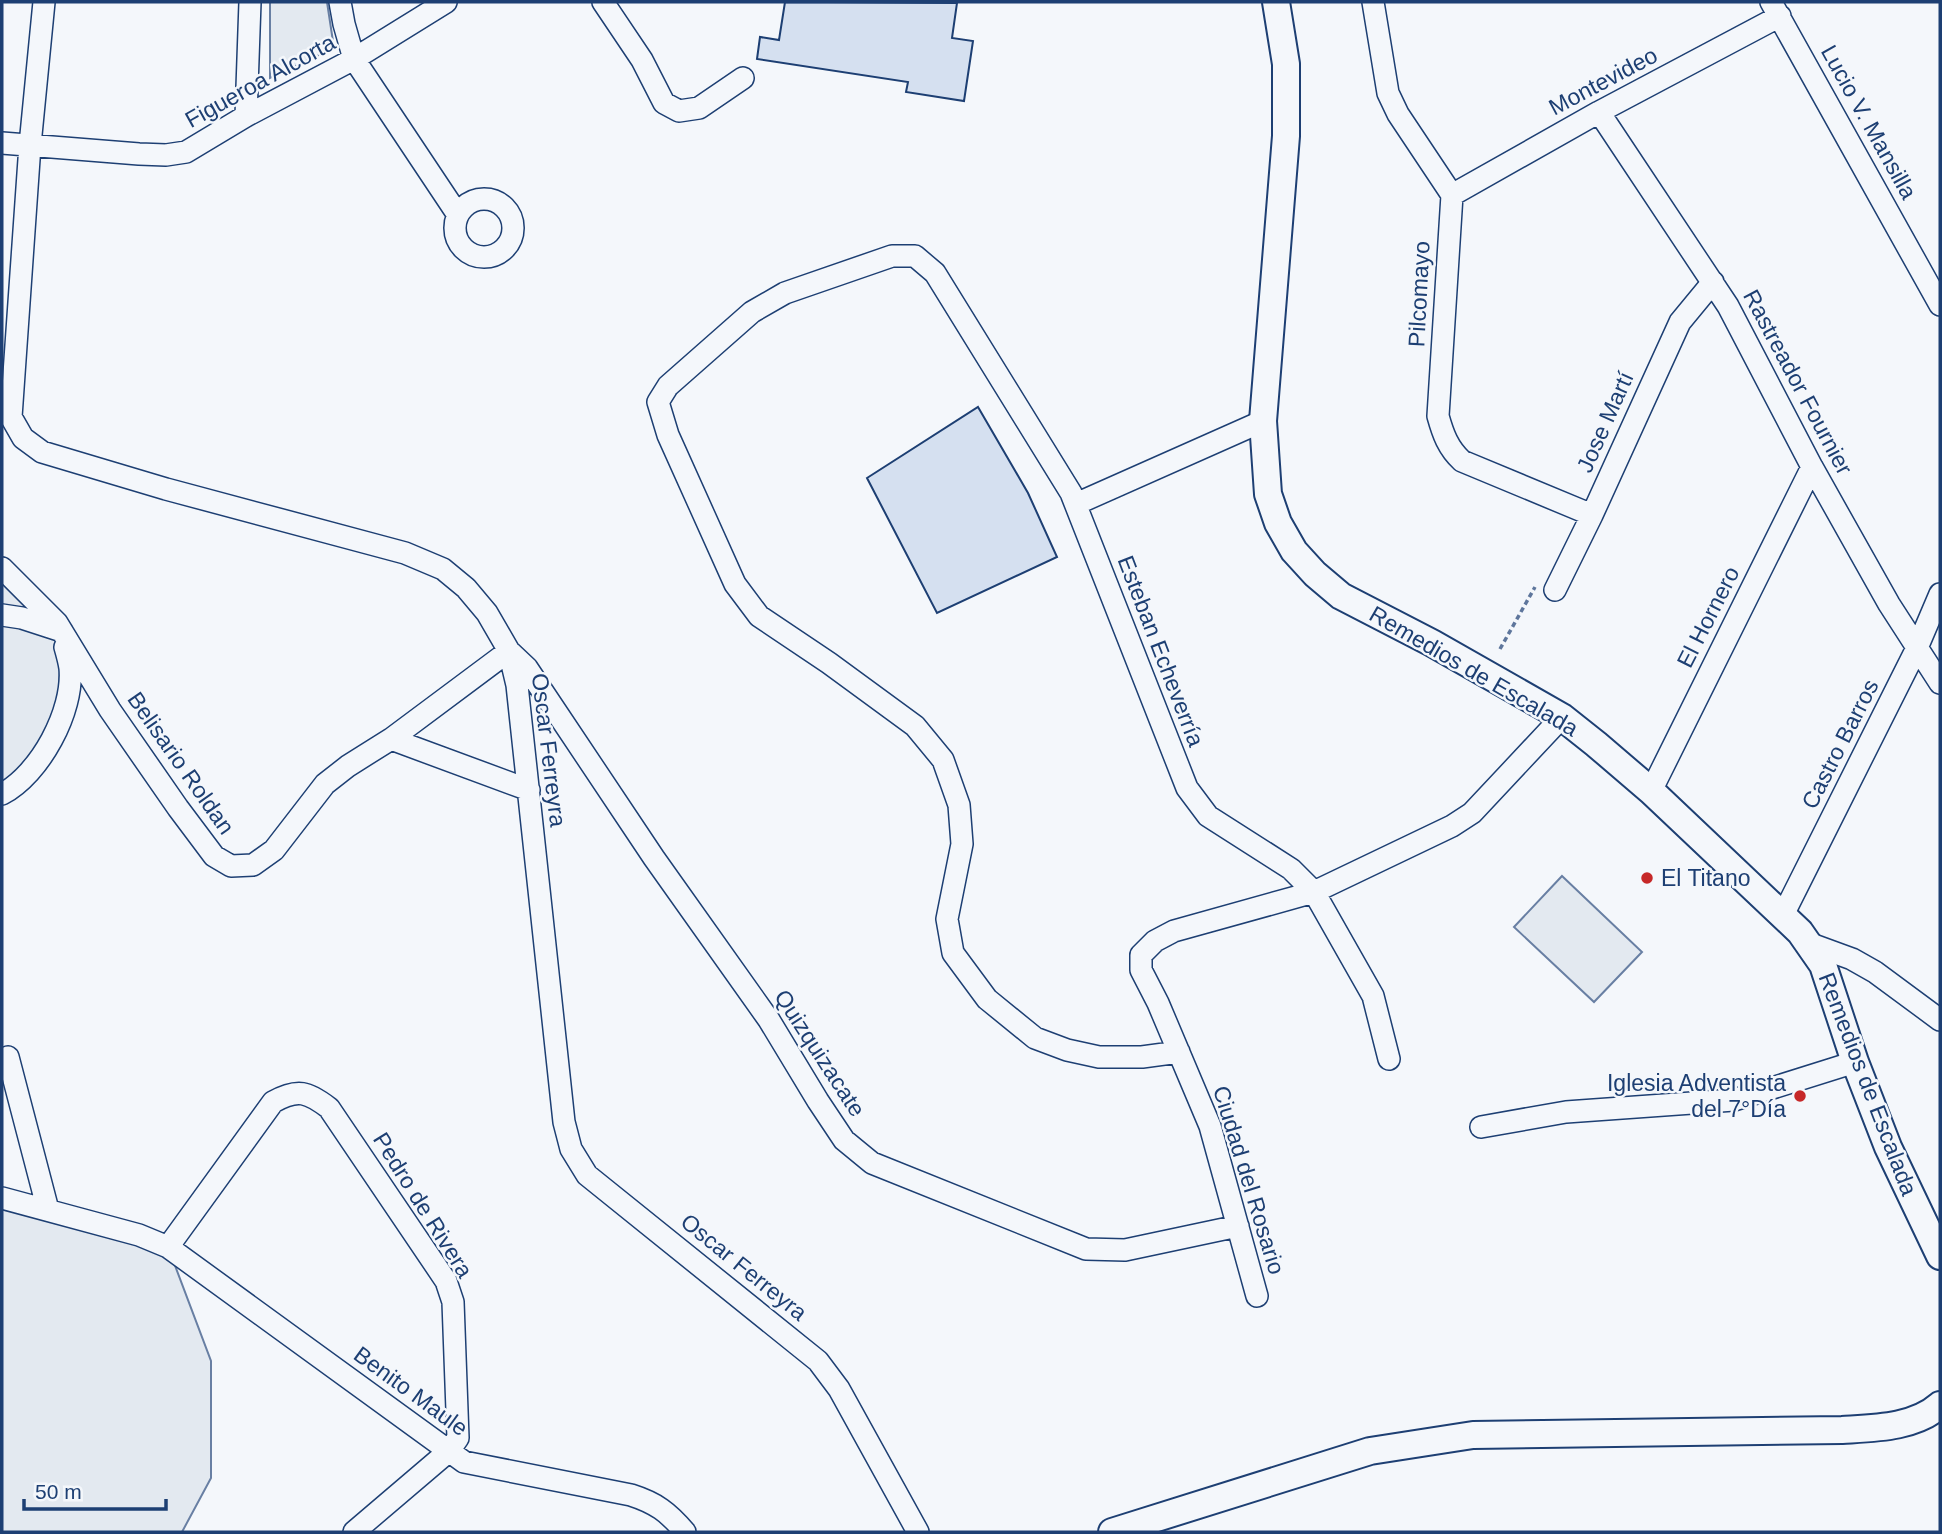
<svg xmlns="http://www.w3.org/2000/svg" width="1942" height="1534" font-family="Helvetica,sans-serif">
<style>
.green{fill:#e3e9f0;stroke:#687fa3;stroke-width:2}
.building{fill:#d5e0f0;stroke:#1d3f73;stroke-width:2}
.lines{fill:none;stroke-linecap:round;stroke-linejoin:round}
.minor-casing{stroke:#1d3f73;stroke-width:24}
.major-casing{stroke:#1d3f73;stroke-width:30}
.path{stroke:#5e769c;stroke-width:3.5;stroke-dasharray:5 3.5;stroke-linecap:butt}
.minor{stroke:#f4f7fb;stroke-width:21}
.major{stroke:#f4f7fb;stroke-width:26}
.poi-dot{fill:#c62828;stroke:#f4f7fb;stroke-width:2.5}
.labels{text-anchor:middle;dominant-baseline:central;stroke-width:5;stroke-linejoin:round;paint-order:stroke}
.street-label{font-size:23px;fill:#1d3f73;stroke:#f4f7fb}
.poi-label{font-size:23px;fill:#1d3f73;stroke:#f4f7fb;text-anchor:start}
</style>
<rect width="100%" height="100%" fill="#f4f7fb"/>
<!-- green -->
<path class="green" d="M270,2H327L334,48L270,78Z
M2,570L62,631L57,729L2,794Z
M1562,876L1642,952L1594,1002L1514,927Z
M2,1198L168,1247L211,1361V1478L182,1532H2Z"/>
<!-- building -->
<path class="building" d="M785,2L957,3L952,38L973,41L964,101L906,92L908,82L757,59L760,37L779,40Z
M978,407L1028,493L1057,557L937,613L867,478Z"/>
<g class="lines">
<defs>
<path id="minor" d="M44,2L30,145L11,417L23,438L42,452L166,489L405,553L443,569L466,588L487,613L509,651L517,685L564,1122L571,1149L587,1175L818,1361L839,1389L918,1532
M340,2L344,24L354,59L458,215
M603,2L642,60L664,103L679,111L699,108L743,78
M1373,2L1388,93L1398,114L1452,195L1438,416C1443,434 1448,448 1462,461L1592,515
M1771,2L1940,305
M1599,112L1728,306L1812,467L1889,604L1940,683
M246,116L250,2
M2,143L139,154L166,155L186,152L246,116L354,59L446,2
M1452,195L1599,112L1780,16
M455 228a29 29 0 1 1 58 0a29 29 0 1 1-58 0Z
M1076,504L1263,421
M2,568L57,623L110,710L178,808L214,856L231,866L253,865L274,850L325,784L348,766L391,739L529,790
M1555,590L1592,515L1680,322L1713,282
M2,615L22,618L62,631
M391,739L509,651L527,668L654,858L769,1020L818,1101L844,1140L872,1163L1086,1249L1125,1250L1238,1226
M1651,791L1812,467
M2,794C40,774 74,711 70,668C69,661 67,654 65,647
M1783,915L1917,648L1940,594
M1811,944L1852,959L1875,972L1940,1020
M1179,1052L1142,1057H1099L1067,1050L1035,1038L987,999L953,953L947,919L962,844L959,805L943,760L915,726L829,663L759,616L735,584L668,435L658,402L668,386L752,312L785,293L892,256H915L935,273L1071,493L1187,788L1208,816L1291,869L1314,892L1373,996L1389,1059
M8,1057L48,1210
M1481,1127L1566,1112L1734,1100L1855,1062
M2,1198L139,1235L168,1247L464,1462L631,1495C656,1503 668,1512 685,1532
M168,1247L273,1102C298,1088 308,1092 329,1108L446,1281L453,1302L458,1438L449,1451L354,1532
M1257,1296L1210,1126L1158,1003L1141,970V955L1155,941L1174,931L1314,892L1452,826L1472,813L1562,717"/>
<path id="major" d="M1276,2L1286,64V136L1263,421L1268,494L1278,523L1294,551L1315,574L1341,596L1432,643L1562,717L1596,744L1651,791L1800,932L1823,965L1855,1062L1888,1147L1940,1256
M1112,1532L1370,1451L1473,1435L1842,1430C1874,1428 1914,1428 1940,1405"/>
</defs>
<!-- minor casing -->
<use href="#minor" class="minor-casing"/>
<!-- major casing -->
<use href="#major" class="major-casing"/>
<!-- path -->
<path class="path" d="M1500,649L1535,587"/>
<!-- minor -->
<use href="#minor" class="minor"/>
<!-- major -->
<use href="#major" class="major"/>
</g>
<!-- markers -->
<g class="poi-dot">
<circle cx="1647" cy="878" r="7"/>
<circle cx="1800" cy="1096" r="7"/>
</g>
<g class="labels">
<!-- street labels -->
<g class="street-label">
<text transform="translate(260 81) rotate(-29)">Figueroa Alcorta</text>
<text transform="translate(1603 81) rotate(-28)">Montevideo</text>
<text transform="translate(1869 122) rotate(61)">Lucio V. Mansilla</text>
<text transform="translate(1419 294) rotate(-87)">Pilcomayo</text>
<text transform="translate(1798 382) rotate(62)">Rastreador Fournier</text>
<text transform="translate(1605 422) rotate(-66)">Jose Martí</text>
<text transform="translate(1708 617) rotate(-63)">El Hornero</text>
<text transform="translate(1161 651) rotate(69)">Esteban Echeverría</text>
<text transform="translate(1474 671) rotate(30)">Remedios de Escalada</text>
<text transform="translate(1840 744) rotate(-63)">Castro Barros</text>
<text transform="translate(549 750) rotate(83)">Oscar Ferreyra</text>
<text transform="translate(181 763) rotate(55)">Belisario Roldan</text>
<text transform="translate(820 1053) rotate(57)">Quizquizacate</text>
<text transform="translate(1868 1084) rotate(69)">Remedios de Escalada</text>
<text transform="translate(1249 1180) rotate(73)">Ciudad del Rosario</text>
<text transform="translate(423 1205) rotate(58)">Pedro de Rivera</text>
<text transform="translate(744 1267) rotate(39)">Oscar Ferreyra</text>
<text transform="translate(411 1391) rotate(36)">Benito Maule</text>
</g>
<!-- poi labels -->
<g class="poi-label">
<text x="1661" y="878">El Titano</text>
<text x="1786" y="1083" text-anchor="end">Iglesia Adventista<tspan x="1786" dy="26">del 7°Día</tspan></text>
</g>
</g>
<!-- border -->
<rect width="1942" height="1534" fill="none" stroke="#1d3f73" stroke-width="7"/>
<!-- scale -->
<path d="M24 1499v10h142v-10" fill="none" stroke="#1d3f73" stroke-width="3.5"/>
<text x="35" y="1499" font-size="21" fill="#1d3f73" stroke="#f4f7fb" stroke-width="5" paint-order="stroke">50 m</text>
</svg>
